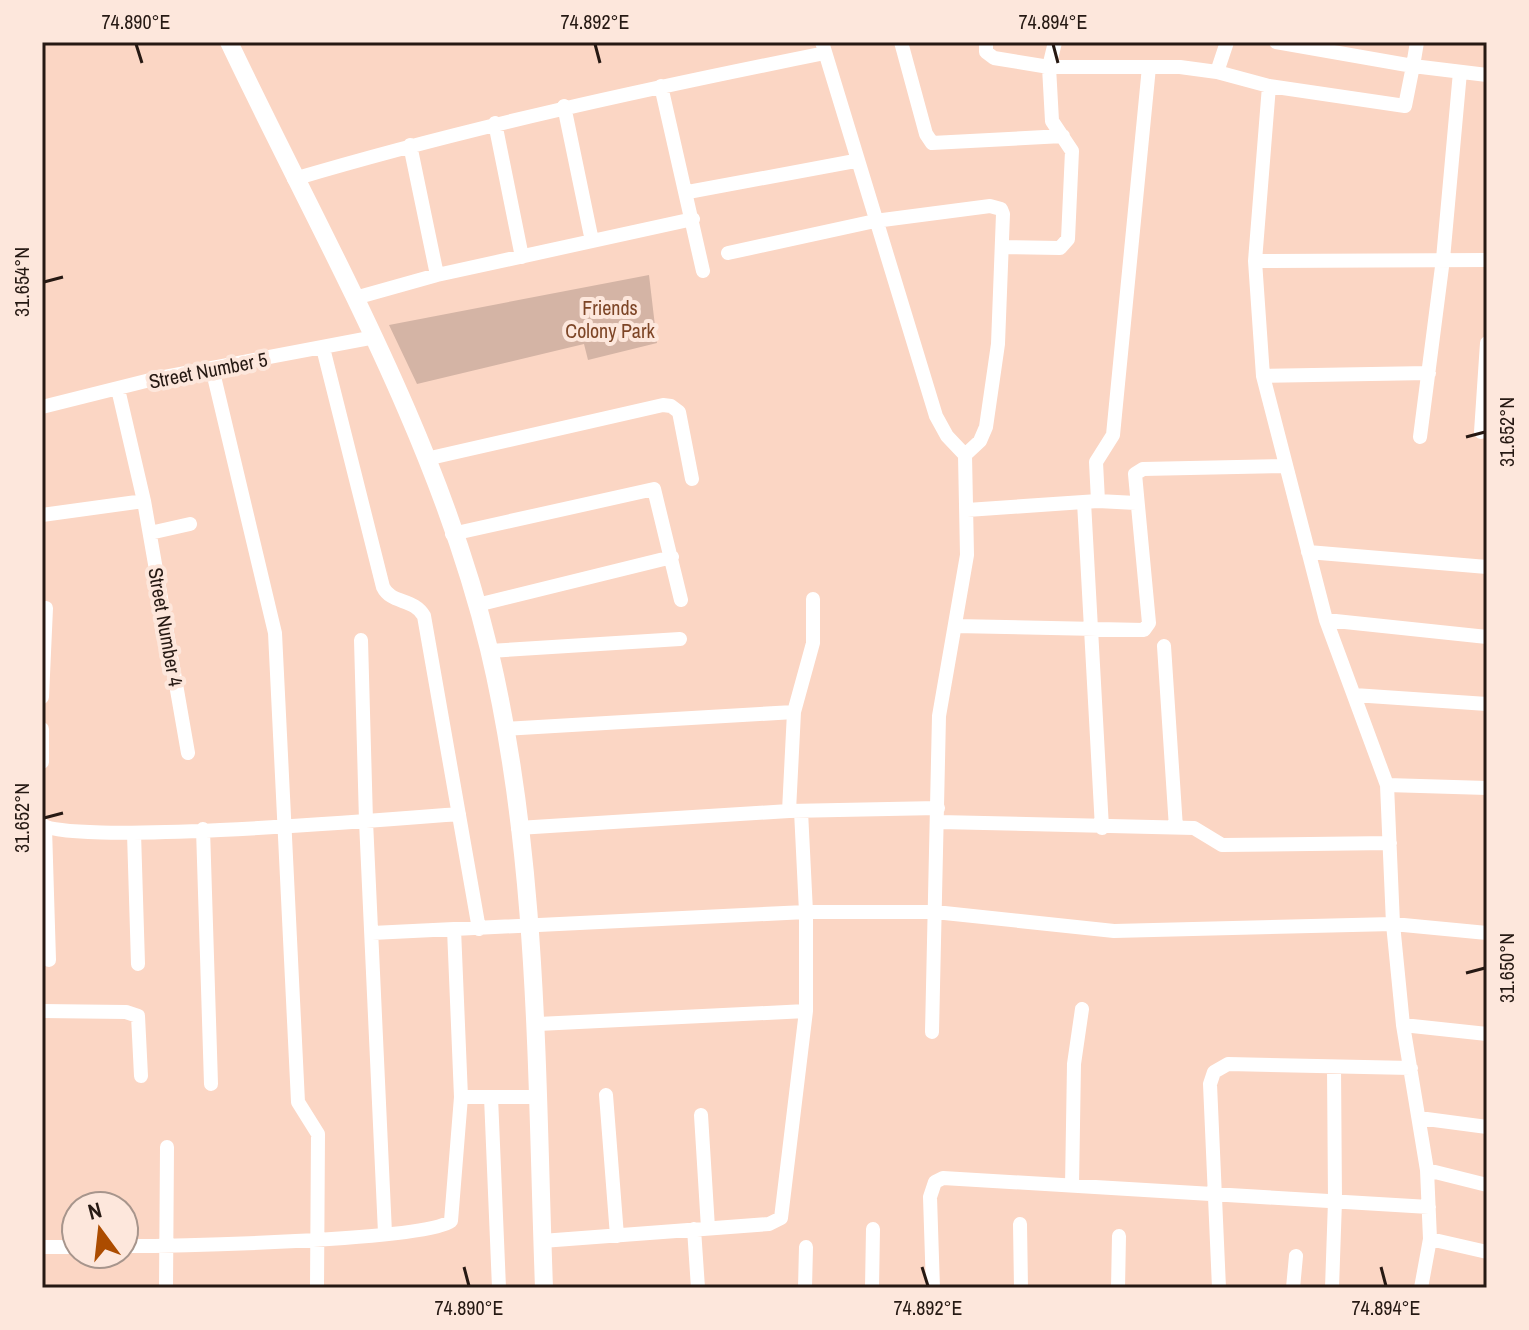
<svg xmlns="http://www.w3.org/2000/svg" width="1529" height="1330" font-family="'Archivo Narrow',sans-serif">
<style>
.green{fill:#d4b4a5}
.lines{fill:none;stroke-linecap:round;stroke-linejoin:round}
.minor{stroke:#fff;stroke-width:14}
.tertiary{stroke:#fff;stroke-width:18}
.ticks{fill:none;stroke:#261913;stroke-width:3}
.labels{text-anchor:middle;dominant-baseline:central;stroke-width:8;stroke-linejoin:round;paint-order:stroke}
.park-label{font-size:20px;fill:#7d4526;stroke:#fde7dc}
.street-label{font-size:20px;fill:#261913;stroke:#fde7dc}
.neatline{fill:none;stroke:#261913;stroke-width:3}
.ticks-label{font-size:20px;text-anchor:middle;fill:#261913}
</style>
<rect width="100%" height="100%" fill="#fbd6c4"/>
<!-- green -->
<path class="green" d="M649,275L657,343L588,360L584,344L417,384L389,325Z"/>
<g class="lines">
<!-- minor -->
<path class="minor" d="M822,42L936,416L947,436L965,455
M901,42L926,134L932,143L1063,136
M986,42V52L994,58L1049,67H1180L1217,72L1269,86L1405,106L1413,66L1276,42
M1417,42L1413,66L1487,75
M1217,72L1227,42
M661,86L703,271
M1269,86L1255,261L1263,376L1326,620L1387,785L1393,924L1403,1025L1427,1170L1430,1239L1421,1288
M564,106L592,241
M495,123L522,257
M410,145L437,275
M294,179C469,127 646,89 825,53
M688,192L855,161
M1003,247L1060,248L1068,239L1072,151L1052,121L1049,67L1055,42
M728,253L875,221L990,206L1001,209L1003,214L998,344L986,427L980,441L965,455L967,555L939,716L932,1032
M1255,261L1487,260
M355,298L437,275L693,219
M323,348L383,587C391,604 414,598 424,616L479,929
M212,368L275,633L298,1102L318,1134L317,1288
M1263,376L1429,373
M118,389L144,501L188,753
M42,407L154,379L375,337
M1481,432L1487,343
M1420,437L1443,259L1460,72
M426,459L663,405L671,406L679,412L692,479
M1098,501L1096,462L1113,435L1149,67
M1084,502L1102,828
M967,510L1098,501L1136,503
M42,515L144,501
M150,533L190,524
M452,534L654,489L681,600
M1308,552L1487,567
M477,605L672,557
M1326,620L1487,637
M955,626L1144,630L1149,623L1135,474L1143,469L1284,466
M361,640L366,821L385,1233
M1164,646L1176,828
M489,651L680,639
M1354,695L1487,704
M42,697L46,608
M42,729V762
M505,729L794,712
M1387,785L1487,788
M789,811L794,712L813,643V599
M939,822L1194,828L1222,845L1390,843
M42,824C62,847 407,818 459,814
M45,828L49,960
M518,828L789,811L938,808
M203,829L211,1084
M134,833L138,964
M372,933L806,912H935L1114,931L1393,924L1487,933
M42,1011L126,1012L138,1016L141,1076
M538,1024L806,1011
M1403,1025L1487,1034
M606,1095L617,1236
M461,1097H538
M491,1097L499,1288
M701,1115L708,1228
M1419,1118L1487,1127
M1427,1170L1487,1185
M1072,1186L1074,1064L1082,1009
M1020,1224L1021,1288
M694,1229L698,1288
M1430,1239L1487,1252
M542,1241L769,1224L781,1218L806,1011V912L801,811
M124,1246C172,1246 425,1241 451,1221L461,1097L454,929
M42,1247H76
M166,1288L167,1147
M805,1288L806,1247
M872,1288L873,1229
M933,1288L930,1197L935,1182L943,1178L1429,1207
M1118,1288L1119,1236
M1219,1288L1210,1084L1214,1072L1228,1064L1411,1068
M1293,1288L1296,1256
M1332,1288L1335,1201L1334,1067"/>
<!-- tertiary -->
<path class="tertiary" d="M229,42C323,240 437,434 489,649C539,859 536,1074 544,1288"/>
</g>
<!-- ticks -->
<path class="ticks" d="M136,44L142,63M595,44L600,63M1053,44L1058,63M44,282L63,277M1466,437L1485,432M44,818L63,813M1466,973L1485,968M464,1267L469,1286M922,1267L928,1286M1381,1267L1386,1286"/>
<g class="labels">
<!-- park labels -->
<g class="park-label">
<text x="610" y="307">Friends<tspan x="610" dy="23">Colony Park</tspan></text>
</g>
<!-- street labels -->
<g class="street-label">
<text transform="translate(208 370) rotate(-11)">Street Number 5</text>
<text transform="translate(166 627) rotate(80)">Street Number 4</text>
</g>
</g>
<!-- border -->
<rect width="1529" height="1330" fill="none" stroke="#fde7dc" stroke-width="88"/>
<!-- north arrow -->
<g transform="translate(100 1230) rotate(345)"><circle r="38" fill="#fde7dc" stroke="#a7958c" stroke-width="2"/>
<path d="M0-6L14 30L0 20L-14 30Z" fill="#ac4c00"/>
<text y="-12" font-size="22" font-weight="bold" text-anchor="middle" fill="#261913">N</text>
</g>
<rect x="44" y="44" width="1441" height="1242" class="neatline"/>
<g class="ticks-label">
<text x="136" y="29">74.890°E</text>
<text x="595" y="29">74.892°E</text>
<text x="1053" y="29">74.894°E</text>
<text transform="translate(22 282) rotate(-90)" y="7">31.654°N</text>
<text transform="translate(1507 432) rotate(-90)" y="7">31.652°N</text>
<text transform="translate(22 818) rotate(-90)" y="7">31.652°N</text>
<text transform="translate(1507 968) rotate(-90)" y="7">31.650°N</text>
<text x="469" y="1315">74.890°E</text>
<text x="928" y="1315">74.892°E</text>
<text x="1386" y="1315">74.894°E</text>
</g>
</svg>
